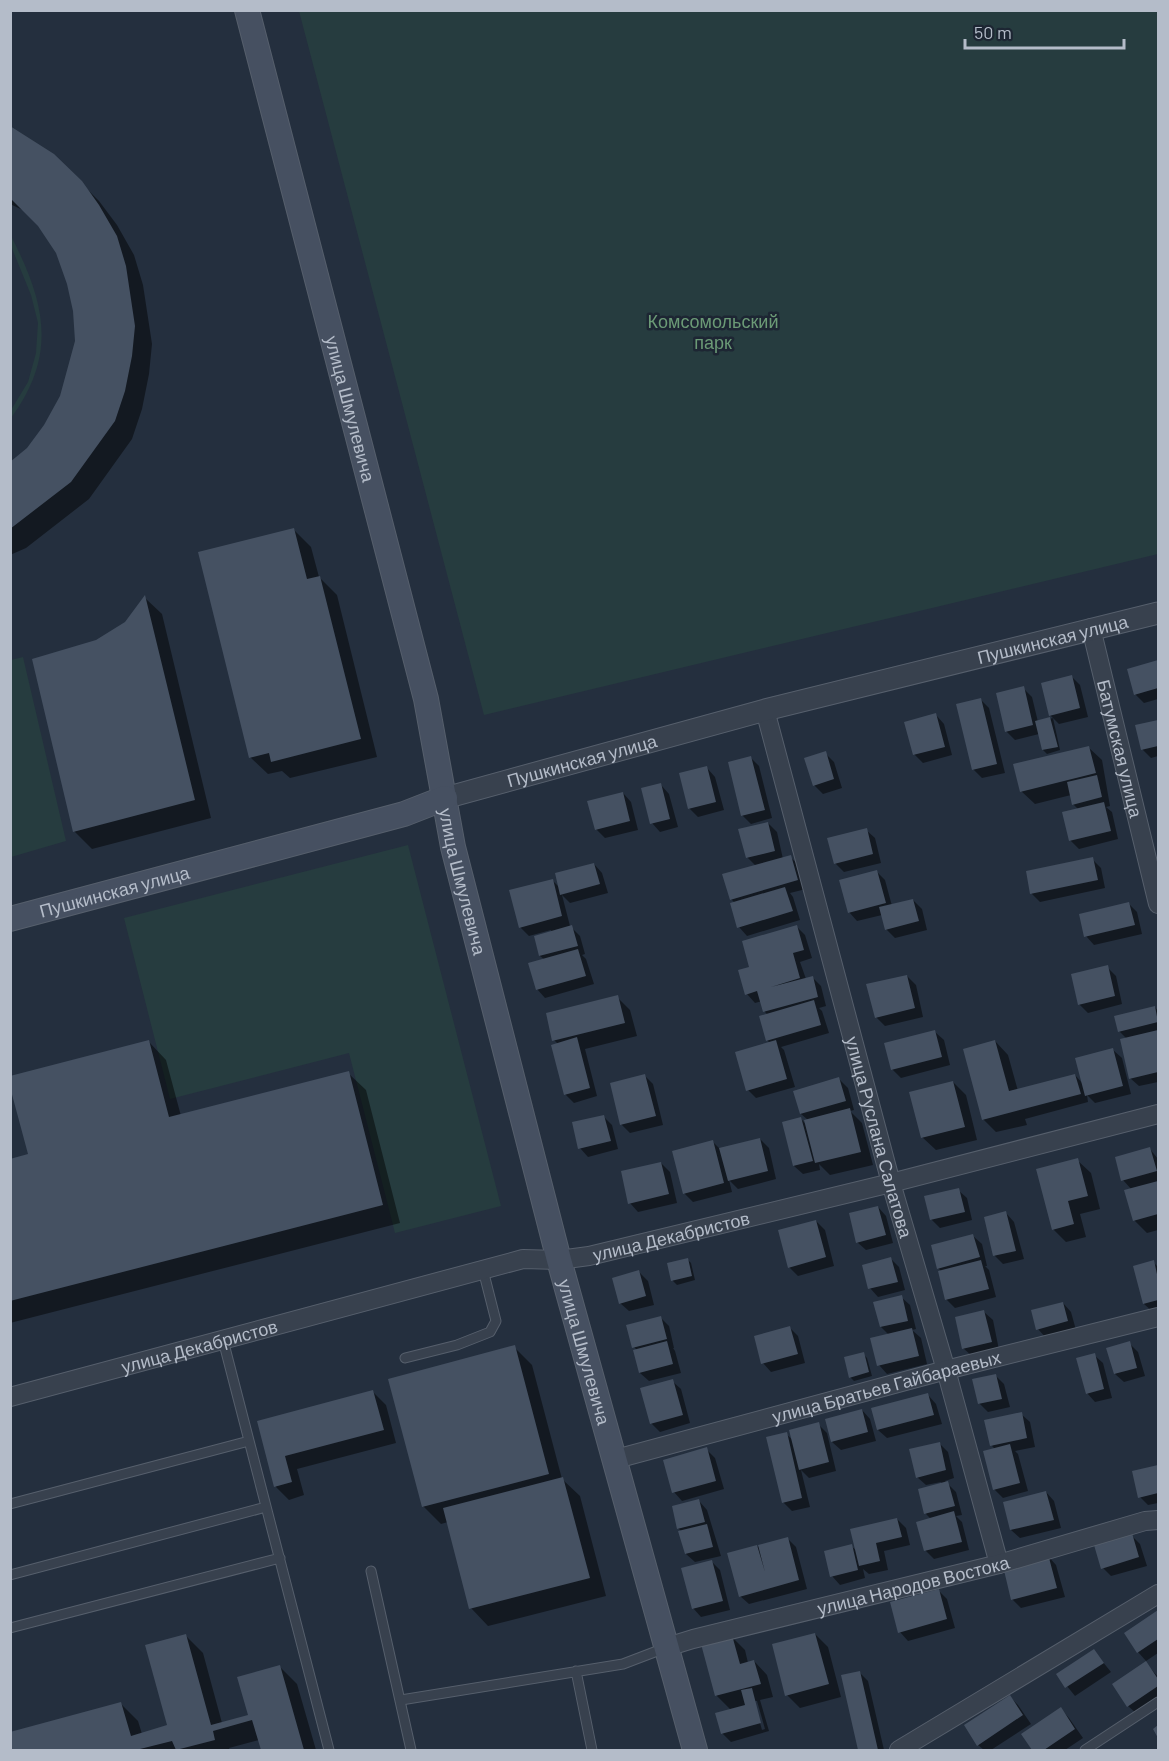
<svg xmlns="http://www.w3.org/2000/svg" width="1169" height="1761" font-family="Barlow,sans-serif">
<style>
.green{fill:#263c3f}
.shadow{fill:#0007;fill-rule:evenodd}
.building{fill:#455162}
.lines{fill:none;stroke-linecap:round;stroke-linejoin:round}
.service-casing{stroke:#565f6c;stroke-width:11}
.minor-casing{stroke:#565f6c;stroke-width:20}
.tertiary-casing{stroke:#565f6c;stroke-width:23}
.secondary-casing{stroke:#565f6c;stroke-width:26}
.service{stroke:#38414e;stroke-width:9}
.minor{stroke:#38414e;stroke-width:18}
.tertiary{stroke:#38414e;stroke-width:21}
.secondary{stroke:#465061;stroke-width:24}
.labels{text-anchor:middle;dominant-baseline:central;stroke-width:5;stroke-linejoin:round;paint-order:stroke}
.park-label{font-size:18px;fill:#6b9a76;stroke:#1d2633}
.street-label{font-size:18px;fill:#b4bcc9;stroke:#1d2633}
</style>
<rect width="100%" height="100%" fill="#242f3e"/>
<!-- green -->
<path class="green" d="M299,11H1158V554L484,715Z
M11,236C45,302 58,354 11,418V410L28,382L36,353L38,323L31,295L11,246Z
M23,657L66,841L11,857V660Z
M408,845L501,1206L395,1233L349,1053L170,1099L124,918Z"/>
<!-- shadow -->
<path class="shadow" d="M10,127L53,155L99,201L117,225L134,255L143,285L152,344L149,374L142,409L132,439L89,499L26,548L10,555V464L28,449L45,426L61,397L76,341L74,311L69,284L58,253L39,225L27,212L10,204Z
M294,530L311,547L319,577L337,595L377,757L290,778L282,771L268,774L250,757Z
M145,598L162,614L211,818L92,849L74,831L96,641L126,623Z
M1158,662V699L1144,703L1135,694L1128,670Z
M1072,677L1080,685L1088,717L1059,724L1050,715Z
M1023,688L1032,697L1038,722L1053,718L1060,750L1047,754L1043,750L1039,734L1015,740L1006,731Z
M981,700L989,708L1005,773L982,778L973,769Z
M936,715L944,724L952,755L923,763L914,754Z
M1158,722V756L1151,758L1143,750L1137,726Z
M1088,747L1102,760L1110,806L1106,807L1112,812L1118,839L1079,849L1070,840L1079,810L1073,804L1071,795L1035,804L1021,791Z
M825,753L834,762L842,788L823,794L814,785Z
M751,758L759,766L772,818L751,824L742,815Z
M707,768L715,777L724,810L698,817L689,808Z
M661,785L669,794L678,827L660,832L652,823Z
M623,793L631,802L638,830L605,838L596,829Z
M768,823L777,832L783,859L790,857L799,865L806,889L790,893L793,897L800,920L747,936L739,927L735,903L731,899L756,866L747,857Z
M866,830L875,838L881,863L844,872L835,863Z
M1092,859L1101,868L1105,888L1040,902L1032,894L1028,873Z
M594,864L602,873L608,893L570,903L562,895L570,926L580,936L585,954L582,955L586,959L594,984L545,998L537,989L545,960L540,956L535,937L552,933L551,930L529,936L520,927L552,880L560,888Z
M877,872L885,880L892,906L913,900L922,909L927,930L895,938L886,929L882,915L857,921L849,912Z
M1129,904L1137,912L1142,934L1094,945L1086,936Z
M797,927L805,935L812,958L800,962L806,979L812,977L821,986L826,1006L819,1008L822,1011L829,1033L781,1047L784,1050L795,1087L756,1098L748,1090L770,1043L767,1040L768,1015L765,1012L762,1001L755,1003L747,994L751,968Z
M1107,967L1116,976L1122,1004L1088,1013L1079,1004Z
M907,976L916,985L923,1017L885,1026L876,1017Z
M617,997L630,1010L637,1036L585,1049L597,1096L574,1103L565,1094L558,1044L554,1040Z
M1155,1007L1158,1011V1082L1139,1086L1130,1078L1127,1039L1119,1031Z
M935,1032L944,1040L950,1065L901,1078L892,1069Z
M995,1041L1008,1055L1018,1091L1075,1075L1083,1084L1113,1050L1122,1058L1131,1094L1095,1103L1087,1095L1088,1102L1025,1119L1027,1125L996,1132L983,1119Z
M149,1042L166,1060L181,1116L348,1073L366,1090L400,1223L10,1323V1160L29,1155Z
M645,1076L653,1084L663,1125L630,1133L621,1124Z
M839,1079L848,1088L854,1110L850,1111L862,1123L873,1165L830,1175L819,1164L820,1170L803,1174L794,1166L801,1119L808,1126V1120L801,1114L795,1092Z
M953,1082L966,1095L977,1140L936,1150L922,1137Z
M603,1116L612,1125L618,1149L588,1157L580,1148Z
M760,1139L769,1148L776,1179L738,1189L729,1180L732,1192L693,1202L684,1193L713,1142L720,1149Z
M1150,1149L1158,1159V1230L1147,1233L1134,1220L1132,1190L1123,1180Z
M1077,1160L1091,1173L1100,1209L1080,1214L1086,1237L1066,1242L1053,1229Z
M661,1163L670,1172L677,1203L638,1212L630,1203Z
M958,1190L967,1198L972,1220L940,1228L931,1219Z
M878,1207L886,1216L893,1243L866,1250L857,1242Z
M1006,1213L1014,1222L1024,1259L1003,1264L995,1256Z
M816,1221L825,1230L834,1266L798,1276L789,1267Z
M973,1236L982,1244L987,1266H985L989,1270L996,1297L955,1308L946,1299L942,1272L938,1268Z
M687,1259L691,1263L695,1280L677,1285L673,1281L668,1264Z
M891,1259L899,1267L905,1290L878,1297L870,1288Z
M1153,1262L1158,1267V1311L1153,1312L1144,1304Z
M639,1272L648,1281L654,1305L629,1311L620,1303Z
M901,1297L910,1305L916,1329L912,1330L921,1338L927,1364L887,1374L879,1365L889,1335L881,1327Z
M1063,1303L1071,1312L1076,1330L1046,1338L1038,1329Z
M984,1312L993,1320L999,1350L972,1356L963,1348Z
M660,1317L669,1326L674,1348H673L675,1351L681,1373L649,1381L640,1373L637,1350L634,1347Z
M790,1328L798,1336L805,1363L771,1372L763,1363Z
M1129,1343L1138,1352L1145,1376L1124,1382L1115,1374Z
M514,1347L532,1365L562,1479L580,1496L606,1596L488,1626L471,1608L448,1522L441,1524L423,1506Z
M863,1354L867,1358L872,1376L854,1381L850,1377Z
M1094,1355L1103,1363L1112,1398L1095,1402L1087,1393Z
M995,1375L1004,1384L1010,1407L988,1412L979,1403Z
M672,1381L681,1389L690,1423L660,1432L651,1423Z
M373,1392L386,1405L396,1443L297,1469L304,1495L289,1500L276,1487L259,1422Z
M928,1395L936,1404L942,1424L887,1438L878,1430Z
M862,1410L870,1419L876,1441L841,1450L832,1442Z
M1021,1414L1030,1422L1035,1447L1015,1451L1018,1454L1028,1491L1003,1498L994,1489L995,1449L992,1446Z
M818,1424L827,1433L836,1471L809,1478L801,1470L810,1507L792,1511L783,1502L786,1434L794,1441Z
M940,1444L948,1452L954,1478L945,1481L956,1492L962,1515L956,1516L962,1522L969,1550L934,1559L926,1551L918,1523L931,1519L926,1514L942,1485L941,1482L926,1485L917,1477Z
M706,1449L715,1458L724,1489L682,1501L674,1492Z
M1158,1467V1503L1148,1505L1140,1497L1134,1472Z
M1046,1492L1054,1501L1061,1528L1020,1538L1011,1530Z
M699,1501L707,1510L721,1556L695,1562L686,1554L682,1532L678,1528Z
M897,1519L906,1528L910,1545L884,1551L888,1570L869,1574L863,1569L865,1578L840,1585L832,1576L851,1546L857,1551Z
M1131,1535L1140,1544L1147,1566L1111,1576L1103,1568Z
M788,1539L796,1547L807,1589L749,1604L740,1596L729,1554Z
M1048,1556L1056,1565L1065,1597L1021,1608L1012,1599Z
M712,1562L720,1570L730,1610L701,1617L693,1608Z
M938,1590L947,1599L955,1628L908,1641L900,1632Z
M1158,1612V1653L1146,1661L1138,1652L1126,1634Z
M815,1634L828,1647L841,1697L800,1708L787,1695Z
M186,1636L203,1653L222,1723L249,1716L280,1667L297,1684L316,1750H262L259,1740L229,1748L230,1750H11L120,1703L138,1721L142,1734L169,1727Z
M732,1637L745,1650L748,1663L754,1661L767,1675L773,1697L760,1700L769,1731L731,1742L722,1733L731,1710L716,1695ZM754,1701H757L765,1729L762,1730Z
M1094,1651L1111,1672L1075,1696L1058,1675Z
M1146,1663L1158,1677V1700L1137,1714L1128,1706Z
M860,1673L868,1681L884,1750H860L843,1676Z
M1010,1697L1018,1705L1031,1724L991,1750H984L978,1745Z
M1061,1709L1069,1718L1083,1738L1065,1750H1034L1023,1734Z"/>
<!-- building -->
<path class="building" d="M10,126L54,154L82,181L99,205L117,236L126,266L135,326L132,356L125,391L115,421L71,482L10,529V462L27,448L44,425L60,396L75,341L73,311L67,284L56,253L38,226L10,198Z
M294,528L307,579L320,576L361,739L271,762L269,753L249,758L198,552Z
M145,595L195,800L73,832L32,659L96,640L125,622Z
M1158,660V688L1134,695L1127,669Z
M1072,675L1080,708L1049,716L1041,683Z
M1024,686L1033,725L1005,732L996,693Z
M981,698L997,764L972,770L956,704Z
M936,713L945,747L913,755L904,722Z
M1050,717L1058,747L1042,750L1035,721Z
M1158,720V746L1141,750L1135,725Z
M1089,746L1096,773L1020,792L1013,764Z
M826,751L834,779L813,786L804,758Z
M751,756L765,810L741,816L728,762Z
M707,766L716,802L688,809L679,773Z
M1097,775L1102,797L1072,805L1067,782Z
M661,783L670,819L650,824L641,788Z
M623,792L630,821L595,830L587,801Z
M1104,802L1111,831L1069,841L1062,812Z
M768,822L775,851L746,858L738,829Z
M867,828L873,854L834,864L827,838Z
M791,855L798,880L730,900L722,874Z
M1093,857L1098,880L1030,894L1026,871Z
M594,863L600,884L560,895L555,873Z
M877,870L886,903L848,913L839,880Z
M553,879L562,916L519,928L509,890Z
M785,887L793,911L737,928L730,903Z
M913,899L919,921L885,930L879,907Z
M1129,902L1135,925L1084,937L1079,914Z
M572,925L578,946L539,956L534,936Z
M797,925L804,950L793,953L800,978L771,987L813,976L818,997L763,1012L757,991L745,995L738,970L749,967L742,941Z
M578,949L586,976L536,990L528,963Z
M1108,965L1115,996L1078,1005L1071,974Z
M907,975L915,1008L875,1018L866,984Z
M618,995L625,1023L552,1041L546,1013Z
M814,1000L821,1025L766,1041L759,1016Z
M1155,1006L1158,1022L1118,1032L1114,1016Z
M935,1030L942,1057L891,1070L884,1043Z
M1158,1030V1072L1129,1079L1120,1039Z
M577,1037L590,1088L564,1095L551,1045Z
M149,1040L169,1117L349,1071L383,1205L10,1301V1159L28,1154L10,1087V1076Z
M776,1040L787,1079L746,1091L735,1052Z
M995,1040L1009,1091L1075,1074L1081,1094L982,1120L963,1049Z
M1113,1048L1123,1086L1085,1096L1075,1058Z
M645,1074L656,1116L620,1125L610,1083Z
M839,1077L846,1101L800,1114L793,1091Z
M953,1081L965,1127L921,1138L909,1092Z
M850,1108L861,1152L815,1163L804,1120Z
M604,1115L611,1141L578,1149L572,1122Z
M801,1117L813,1161L793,1166L782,1122Z
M760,1138L768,1171L728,1181L719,1148Z
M713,1140L724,1183L683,1194L672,1151Z
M1150,1147L1157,1171L1121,1181L1115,1157Z
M1078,1158L1088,1196L1068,1201L1074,1224L1052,1230L1036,1169Z
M661,1162L669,1194L628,1204L621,1171Z
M1158,1181V1214L1133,1221L1124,1190Z
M959,1188L965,1212L930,1220L924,1196Z
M878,1206L886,1235L856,1243L849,1213Z
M1006,1211L1016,1251L993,1256L984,1217Z
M816,1220L826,1257L788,1268L778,1230Z
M973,1234L980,1257L937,1269L931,1245Z
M891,1257L898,1282L868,1289L862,1265Z
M688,1258L692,1276L671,1281L667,1263Z
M981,1260L989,1289L945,1300L938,1271Z
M1154,1260L1158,1279V1300L1143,1304L1133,1266Z
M639,1270L646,1296L619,1304L612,1278Z
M902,1295L908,1321L880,1327L873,1302Z
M1063,1302L1068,1321L1036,1330L1031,1310Z
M984,1310L992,1342L962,1349L955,1317Z
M661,1316L667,1339L632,1348L626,1325Z
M790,1326L798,1354L761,1364L754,1336Z
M912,1328L919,1356L877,1366L870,1338Z
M667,1341L673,1364L639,1373L633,1350Z
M1130,1341L1137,1368L1114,1374L1106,1348Z
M515,1345L549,1474L422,1507L388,1379Z
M864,1352L869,1372L849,1378L844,1357Z
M1095,1353L1104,1389L1086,1394L1076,1358Z
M996,1374L1002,1399L978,1404L972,1379Z
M673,1379L683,1415L650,1424L640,1388Z
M373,1390L384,1430L285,1456L292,1482L274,1487L257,1421Z
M928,1393L934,1415L877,1430L871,1408Z
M862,1409L868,1432L831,1442L825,1419Z
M1022,1412L1027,1438L990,1446L984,1420Z
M819,1422L829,1462L799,1470L789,1430Z
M787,1432L802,1498L782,1503L766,1437Z
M940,1442L946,1470L916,1478L909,1449Z
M1010,1444L1020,1483L993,1490L983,1451Z
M707,1447L716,1481L672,1493L663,1460Z
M1158,1465V1493L1138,1498L1132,1471Z
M563,1477L590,1578L469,1609L443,1508Z
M948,1481L955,1506L924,1514L918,1489Z
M1046,1491L1054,1520L1010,1530L1003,1502Z
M699,1499L705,1522L677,1529L672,1506Z
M954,1511L962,1542L924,1551L916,1522Z
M897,1518L902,1537L876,1543L880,1561L859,1566L850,1529Z
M707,1524L713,1547L685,1554L678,1531Z
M1132,1533L1139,1557L1101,1569L1094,1545Z
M788,1537L799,1580L739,1597L727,1553L757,1545L765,1572L758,1545Z
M852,1544L858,1570L830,1577L824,1551Z
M1048,1554L1057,1588L1011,1600L1003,1566Z
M712,1560L723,1601L692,1609L681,1568Z
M939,1589L947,1619L898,1633L890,1602Z
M1158,1610V1639L1137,1653L1124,1633Z
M815,1633L829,1684L785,1696L772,1644Z
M186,1634L211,1725L248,1715L237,1677L280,1665L304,1750H261L252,1720L213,1731L215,1740L176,1750L172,1741L136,1750H10V1732L121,1702L131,1736L167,1725L145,1645Z
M732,1635L740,1664L754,1660L761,1684L715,1696L701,1644Z
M1094,1649L1104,1663L1065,1688L1056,1674Z
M1146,1661L1158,1679V1686L1127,1707L1112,1684Z
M860,1671L878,1750H858L841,1675Z
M752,1688L761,1723L721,1734L715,1713L745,1705L741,1690Z
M1010,1695L1023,1715L977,1746L964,1725Z
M1061,1707L1075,1729L1044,1750H1032L1021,1734Z
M1158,1725V1738L1153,1729Z"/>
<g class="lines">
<defs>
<path id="service" d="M223,1340L329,1750
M405,1358L457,1345L490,1332L496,1321L483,1270
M10,1504L249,1441
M371,1571L411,1750
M10,1575L266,1507
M10,1628L280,1558
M576,1671L592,1750
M401,1700L623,1664L665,1648
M1085,1750L1158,1702"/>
<g id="minor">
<path id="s1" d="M1091,628L1158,904"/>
<path id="s2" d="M765,710L891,1183L946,1370L999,1564"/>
<path id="s3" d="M10,1397L523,1259L559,1260L589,1256L891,1183L1158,1114"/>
<path id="s4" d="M616,1459L946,1370L1158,1317"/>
<path id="s5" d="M667,1647L693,1639L999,1564L1145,1521L1158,1520"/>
<path d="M899,1750L1158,1594"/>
</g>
<g id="tertiary">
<path id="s6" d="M445,798L765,710L1158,613"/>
</g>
<g id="secondary">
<path id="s7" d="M247,10L426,699L453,847L559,1260L695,1750"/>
<path id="s8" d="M10,919L404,814L445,798"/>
</g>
</defs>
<!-- service casing -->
<use href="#service" class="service-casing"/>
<!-- minor casing -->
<use href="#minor" class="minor-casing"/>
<!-- tertiary casing -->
<use href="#tertiary" class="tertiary-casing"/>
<!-- secondary casing -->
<use href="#secondary" class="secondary-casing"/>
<!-- service -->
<use href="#service" class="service"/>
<!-- minor -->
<use href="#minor" class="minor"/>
<!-- tertiary -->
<use href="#tertiary" class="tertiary"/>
<!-- secondary -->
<use href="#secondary" class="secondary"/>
</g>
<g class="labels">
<!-- park labels -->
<g class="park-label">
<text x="713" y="321">Комсомольский<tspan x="713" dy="21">парк</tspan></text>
</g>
<!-- street labels -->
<g class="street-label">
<text stroke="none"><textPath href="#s7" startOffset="412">улица Шмулевича</textPath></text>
<text stroke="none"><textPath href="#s6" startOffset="628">Пушкинская улица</textPath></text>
<text stroke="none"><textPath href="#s1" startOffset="124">Батумская улица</textPath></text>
<text stroke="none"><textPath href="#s6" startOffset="142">Пушкинская улица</textPath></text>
<text stroke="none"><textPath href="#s7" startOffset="898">улица Шмулевича</textPath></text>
<text stroke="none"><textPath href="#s8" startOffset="108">Пушкинская улица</textPath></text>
<text stroke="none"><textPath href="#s2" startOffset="442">улица Руслана Салатова</textPath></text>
<text stroke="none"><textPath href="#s3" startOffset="682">улица Декабристов</textPath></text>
<text stroke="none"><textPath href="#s3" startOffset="196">улица Декабристов</textPath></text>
<text stroke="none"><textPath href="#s7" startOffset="1384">улица Шмулевича</textPath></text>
<text stroke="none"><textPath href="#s4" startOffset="280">улица Братьев Гайбараевых</textPath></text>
<text stroke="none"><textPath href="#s5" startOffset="254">улица Народов Востока</textPath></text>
</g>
</g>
<!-- border -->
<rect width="1169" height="1761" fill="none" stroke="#b4bcc9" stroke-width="24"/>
<!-- scale -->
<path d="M965 39v9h159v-9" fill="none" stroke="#b4bcc9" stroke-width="3"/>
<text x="974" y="39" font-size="18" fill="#b4bcc9" stroke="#1d2633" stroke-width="4.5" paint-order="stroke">50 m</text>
</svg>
